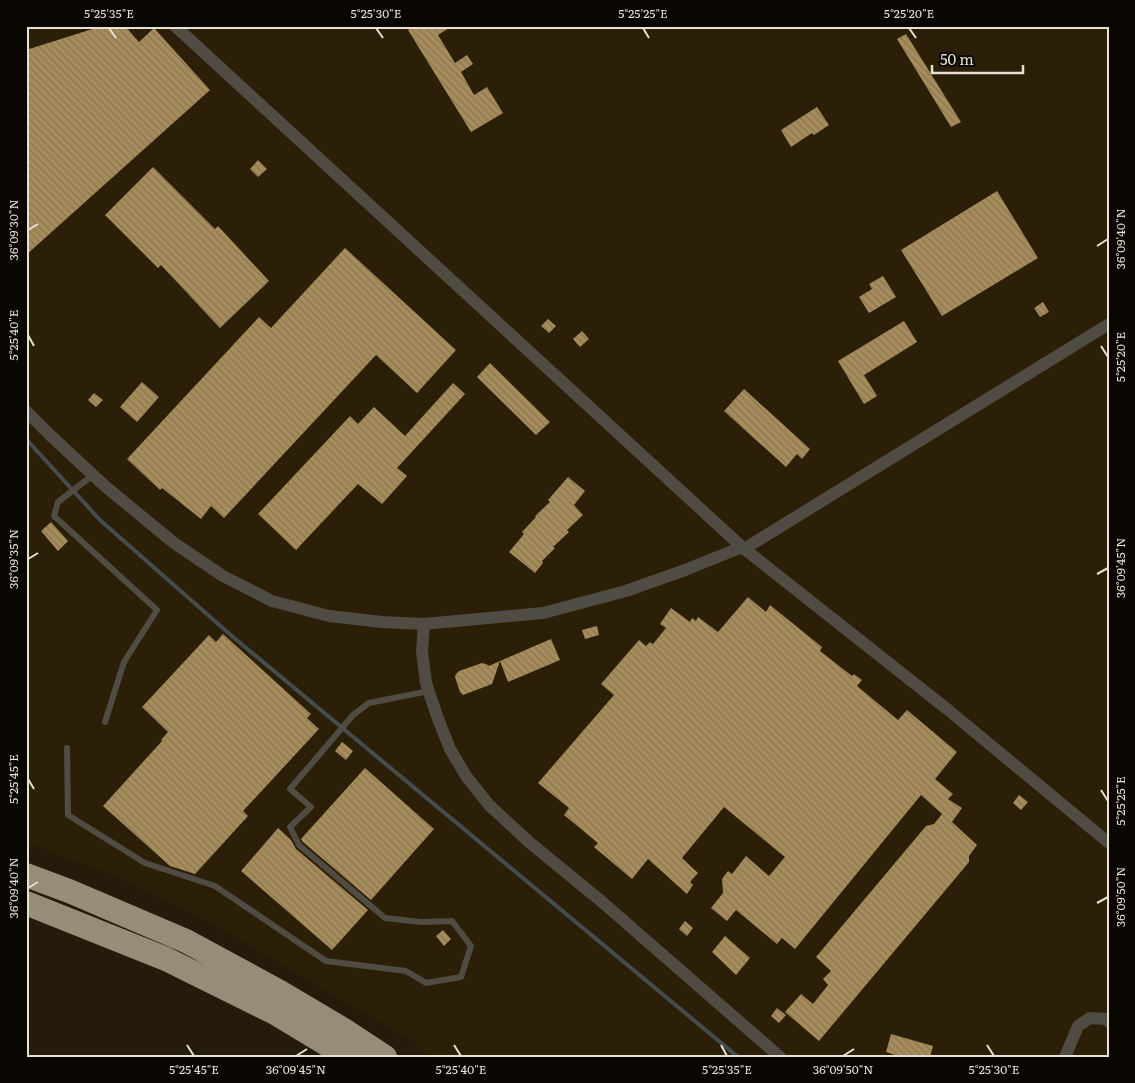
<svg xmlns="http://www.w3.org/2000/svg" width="1135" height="1083" font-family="Literata,serif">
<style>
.built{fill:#2b1f07}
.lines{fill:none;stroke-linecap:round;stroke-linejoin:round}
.stream{stroke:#454c4d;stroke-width:4}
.building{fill:url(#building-back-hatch)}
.lane{stroke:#504b43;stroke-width:6}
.street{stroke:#504b43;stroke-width:12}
.highway{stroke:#978c78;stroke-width:24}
.ticks{fill:none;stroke:#e6e0d5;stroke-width:2}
.neatline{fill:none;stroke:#e6e0d5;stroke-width:2}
.ticks-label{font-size:12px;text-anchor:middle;fill:#e6e0d5}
</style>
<defs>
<pattern id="building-back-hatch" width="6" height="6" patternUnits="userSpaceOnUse" patternTransform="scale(1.25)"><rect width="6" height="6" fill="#a78c5b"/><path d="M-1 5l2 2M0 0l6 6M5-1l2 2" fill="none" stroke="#8a7653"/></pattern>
</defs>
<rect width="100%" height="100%" fill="#241b0a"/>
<!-- built -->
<path class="built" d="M26,26H1109V1057H429L410,1040L209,922L111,874L26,843Z"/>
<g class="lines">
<!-- stream -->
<path class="stream" d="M26,439L100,520L233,637L738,1057"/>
</g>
<!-- building -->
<path class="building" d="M102,26H125L139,42L154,28L210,90L26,255V50Z
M415,26H452L438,35L455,63L467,55L473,64L461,72L474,95L487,87L503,113L471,132L408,30Z
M906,34L961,122L951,127L897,39Z
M817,107L829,125L814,135L812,133L791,147L781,130Z
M258,160L267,169L258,177L250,169Z
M153,167L215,229L218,226L269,281L220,328L161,265L158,268L105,215Z
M997,191L1038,258L942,316L901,250Z
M345,248L456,350L417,393L376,355L224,518L211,506L201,519L162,488L160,490L127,459L259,317L271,328Z
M883,276L896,297L869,313L859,297L872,289L869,284Z
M1043,302L1049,312L1040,317L1034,308Z
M548,319L556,326L549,333L541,326Z
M904,321L917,342L864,375L877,396L864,404L838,361Z
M582,331L589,339L580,347L573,339Z
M490,363L550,422L536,435L477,377Z
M142,382L159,397L137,422L120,407Z
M453,383L465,394L397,468L407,476L382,504L358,484L296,550L258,514L350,416L358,424L374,407L405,436Z
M744,389L810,449L802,459L797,454L786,467L724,411Z
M94,393L103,400L96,407L88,400Z
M568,477L585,491L574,505L583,515L567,530L569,532L553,547L555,548L542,561L543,563L535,573L509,552L524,534L522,532L536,517L535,516L550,502L548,500Z
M51,522L68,541L58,551L41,531Z
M748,597L766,612L770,605L822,647L820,651L852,676L854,674L862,680L857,686L898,720L907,710L957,752L935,779L953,794L948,799L962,808L952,822L977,845L969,856V862L819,1041L785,1012L801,994L813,1004L828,985L823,979L831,971L816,957L926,826L934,824L942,814L921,795L795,949L782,938L777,944L736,910L727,921L711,908L723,893L722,879L728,871L732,874L746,856L769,876L785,857L724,807L682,858L698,873L690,882L693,885L687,894L648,859L632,879L594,847L598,843L564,815L569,808L538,783L614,695L601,684L639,640L646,646L650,642L653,644L666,628L660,624L671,608L690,622L692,618L696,621L698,617L718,632Z
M597,626L599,635L585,639L582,630Z
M223,634L311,714L307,718L319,729L243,811L248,816L195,874L170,866L103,806L162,741L161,740L168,732L142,707L209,635L216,642Z
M551,639L560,660L508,682L500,661Z
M500,661L492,684L463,695L460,692L455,677L456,674L459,671L482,663L486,664L489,666Z
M342,742L353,751L346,760L335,751Z
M365,768L434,829L371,900L303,842L301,839Z
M1019,795L1028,802L1021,810L1013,803Z
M278,828L291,840L296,849L368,910L332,950L241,871Z
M685,921L693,928L687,936L679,929Z
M443,930L451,939L444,946L436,936Z
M725,936L750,958L736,975L712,952Z
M777,1008L786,1015L779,1023L771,1016Z
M891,1034L933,1046L930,1057H901L886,1052Z"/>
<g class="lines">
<!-- lane -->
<path class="lane" d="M93,475L58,502L54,516L157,610L124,662L105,722
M67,748L68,815L145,863L215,886L326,961L406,971L426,983L461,977L471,946L452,921L421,922L385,918L299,845L290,827L311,807L290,789L353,715L369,703L429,691"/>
<!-- street -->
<path class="street" d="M175,26L742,547L947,709L1109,843
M26,411L50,435L106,487L174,543L223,576L272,601L329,616L382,622L424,624
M742,547L685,570L626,591L543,613L424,624L422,651L426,683L437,716L450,749L466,776L489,805L529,842L601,901L780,1057
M744,549L1109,324
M1065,1057L1078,1026L1090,1018L1107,1019L1109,1022"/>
<!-- highway -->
<path class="highway" d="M26,875L69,891L186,941L280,992L344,1030L385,1057
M26,903L166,959L275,1013L348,1057"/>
</g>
<!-- ticks -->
<path class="ticks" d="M109,28L116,38M376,28L383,38M643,28L649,38M909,28L916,38M28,230L38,224M1097,246L1108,239M28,335L34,346M1101,346L1108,357M28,559L38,553M1097,574L1108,568M28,779L34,789M1101,790L1108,801M28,888L38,882M1097,903L1108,897M187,1045L194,1056M454,1045L461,1056M721,1045L727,1056M987,1045L994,1056M296,1056L307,1049M843,1056L854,1049"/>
<!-- border -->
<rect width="1135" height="1083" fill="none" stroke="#0a0602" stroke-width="55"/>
<!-- scale -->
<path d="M932 65v8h91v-8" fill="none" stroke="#e6e0d5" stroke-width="2.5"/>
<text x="940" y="65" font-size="15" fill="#e6e0d5" stroke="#0a0602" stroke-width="4" paint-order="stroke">50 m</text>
<rect x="28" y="28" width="1080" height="1028" class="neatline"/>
<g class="ticks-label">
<text x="109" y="18">5°25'35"E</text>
<text x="376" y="18">5°25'30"E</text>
<text x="643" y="18">5°25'25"E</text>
<text x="909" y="18">5°25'20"E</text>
<text transform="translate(14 230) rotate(-90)" y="4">36°09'30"N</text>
<text transform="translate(1121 239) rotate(-90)" y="4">36°09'40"N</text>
<text transform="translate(14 335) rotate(-90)" y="4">5°25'40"E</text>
<text transform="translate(1121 357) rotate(-90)" y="4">5°25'20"E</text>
<text transform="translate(14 559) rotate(-90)" y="4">36°09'35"N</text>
<text transform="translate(1121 568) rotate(-90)" y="4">36°09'45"N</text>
<text transform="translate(14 779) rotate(-90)" y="4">5°25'45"E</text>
<text transform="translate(1121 801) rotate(-90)" y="4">5°25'25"E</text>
<text transform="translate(14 888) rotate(-90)" y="4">36°09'40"N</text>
<text transform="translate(1121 897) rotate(-90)" y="4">36°09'50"N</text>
<text x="194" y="1074">5°25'45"E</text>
<text x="296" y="1074">36°09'45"N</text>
<text x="461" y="1074">5°25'40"E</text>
<text x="727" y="1074">5°25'35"E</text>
<text x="843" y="1074">36°09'50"N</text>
<text x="994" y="1074">5°25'30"E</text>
</g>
</svg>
